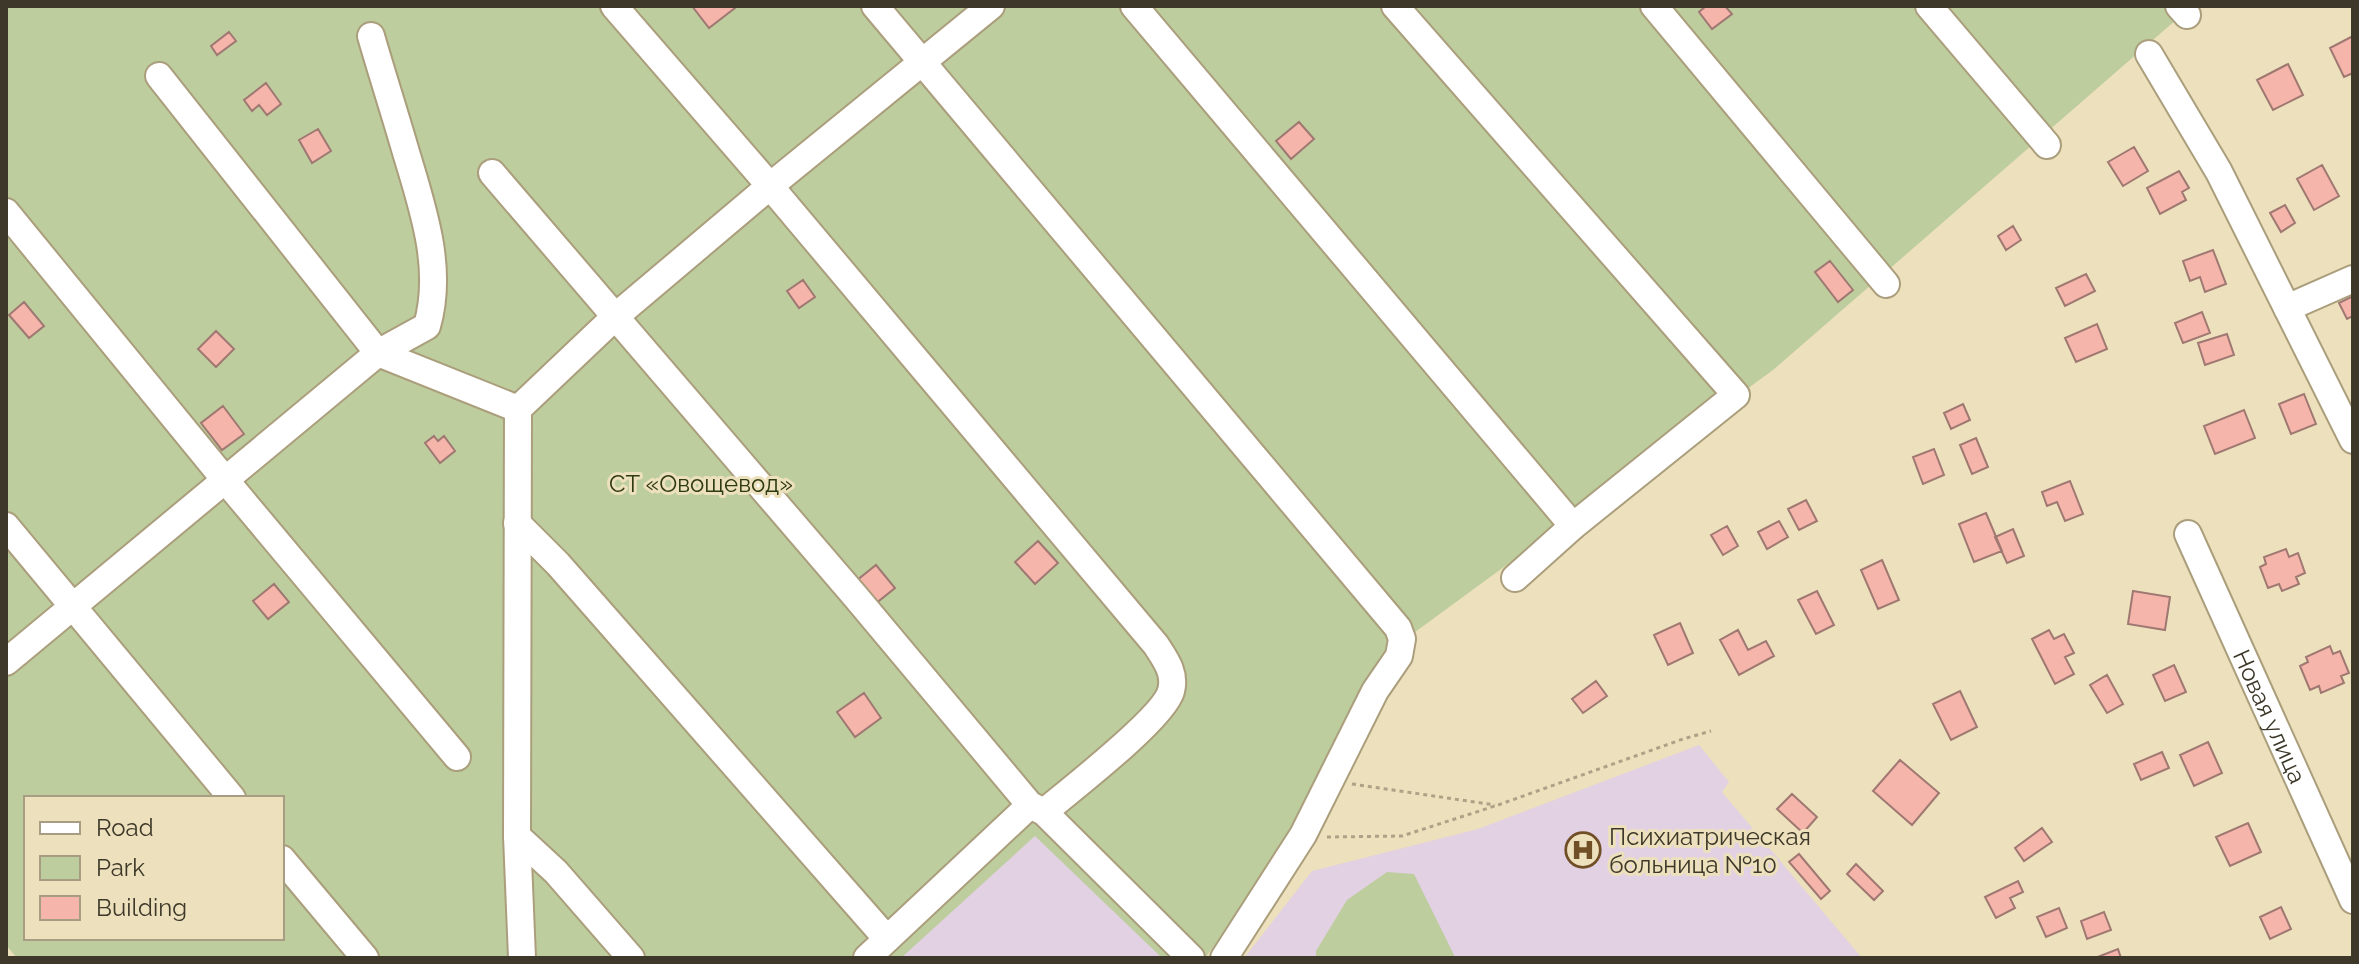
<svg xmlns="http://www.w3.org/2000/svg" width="2359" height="964" font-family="Raleway,sans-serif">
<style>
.medical{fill:#e1d1e2}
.green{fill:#bdcd9e;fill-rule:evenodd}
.building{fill:#f5b5aa;stroke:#9f7872;stroke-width:2}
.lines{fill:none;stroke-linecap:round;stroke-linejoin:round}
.minor-casing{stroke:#ab9e7c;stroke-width:30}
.path{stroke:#ada287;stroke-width:3;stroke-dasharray:4 4;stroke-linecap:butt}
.minor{stroke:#fff;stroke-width:26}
.labels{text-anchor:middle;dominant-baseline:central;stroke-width:6;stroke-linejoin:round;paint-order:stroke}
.park-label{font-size:24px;fill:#2e3a11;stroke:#ede0bc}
.street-label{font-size:24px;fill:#3d382a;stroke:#ede0bc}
.poi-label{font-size:24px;fill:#3d382a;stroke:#ede0bc;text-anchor:start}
</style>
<rect width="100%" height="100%" fill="#ede0bc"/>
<!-- medical -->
<path class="medical" d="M1699,745L1729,782L1722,792L1862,958H1244L1312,871L1478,829Z
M1040,821L1183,958H881Z"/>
<!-- green -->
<path class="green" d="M6,6H2192L1773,370L1396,646L1285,853L1205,958H1162L1035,836L901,958H17L6,945ZM26,798H282V938H26Z
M1387,872L1414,874L1454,955L1453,958H1316V951L1347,900Z"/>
<!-- building -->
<path class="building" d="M692,6H734L735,8L709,28Z
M1706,6H1725L1732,14L1712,29L1699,12Z
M229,32L236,41L217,55L211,46Z
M2353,36V73L2344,77L2330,48Z
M2288,64L2303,95L2273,110L2257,80Z
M266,83L281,104L267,115L259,105L252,111L244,100Z
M1299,122L1314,139L1291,159L1276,141Z
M318,129L331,151L312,163L299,140Z
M2134,147L2148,171L2123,186L2108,162Z
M2322,165L2339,196L2314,210L2297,179Z
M2179,171L2189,188L2182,192L2186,200L2160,214L2147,188Z
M2285,205L2295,223L2281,232L2270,213Z
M2013,226L2021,240L2006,250L1998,236Z
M2213,250L2226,284L2205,292L2200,277L2190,281L2183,261Z
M1830,261L1853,290L1838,302L1815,272Z
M2086,274L2095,291L2065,306L2056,288Z
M803,280L815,297L799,308L787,291Z
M2353,296V316L2347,319L2339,303Z
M24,302L44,326L29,338L9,315Z
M2202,312L2210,333L2183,343L2175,323Z
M2097,324L2107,349L2076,362L2065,338Z
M216,331L234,349L216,367L198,349Z
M2227,334L2234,355L2205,365L2198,343Z
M2304,394L2316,424L2291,434L2279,404Z
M1963,404L1970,420L1951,429L1944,413Z
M223,406L244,434L222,450L201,423Z
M2244,410L2255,438L2215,454L2204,426Z
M434,436L438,441L444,436L455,451L440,463L425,443Z
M1976,438L1988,467L1972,474L1960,445Z
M1934,449L1944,475L1923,484L1913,457Z
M2070,481L2083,514L2065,521L2057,502L2047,506L2042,492Z
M1806,500L1817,521L1799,530L1788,509Z
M1986,513L2002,551L1974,562L1959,524Z
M1779,521L1788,537L1767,549L1758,532Z
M1727,526L1738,546L1723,555L1711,535Z
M2013,529L2024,556L2007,563L1995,537Z
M1038,541L1058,563L1035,584L1015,562Z
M2286,549L2289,557L2298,553L2305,573L2296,577L2299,584L2282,591L2279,584L2268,588L2260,567L2266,564L2264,557Z
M1882,560L1899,600L1878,609L1861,570Z
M876,565L895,588L875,604L856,581Z
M274,584L289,602L268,619L253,601Z
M1817,591L1834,625L1816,634L1798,600Z
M2133,591L2170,597L2165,630L2128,624Z
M1680,623L1693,653L1668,665L1654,635Z
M1738,630L1748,650L1766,641L1774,656L1739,675L1720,640Z
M2049,630L2054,639L2064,634L2074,653L2065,657L2074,674L2055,684L2032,639Z
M2330,646L2333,654L2340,651L2349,673L2341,676L2344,683L2321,693L2319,686L2310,690L2300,666L2308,662L2306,657Z
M2174,665L2186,692L2165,701L2153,675Z
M2107,675L2123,704L2107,713L2090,685Z
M1596,681L1607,696L1583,713L1572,699Z
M1960,691L1977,727L1951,740L1933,704Z
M864,693L881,718L855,737L837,712Z
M2208,742L2222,773L2194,786L2180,755Z
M2162,752L2169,768L2141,780L2134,764Z
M1900,760L1939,793L1912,825L1873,791Z
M1792,794L1817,817L1803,833L1777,809Z
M2248,823L2261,852L2230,866L2216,837Z
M2042,828L2052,842L2024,861L2015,848Z
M1799,854L1830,891L1821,899L1789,862Z
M1856,864L1883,891L1874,900L1847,874Z
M2018,881L2023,892L2010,898L2015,908L1996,918L1985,897Z
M2281,907L2291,929L2270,939L2260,917Z
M2059,908L2067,928L2046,937L2037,917Z
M2104,912L2111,930L2087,939L2081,921Z
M2118,949L2121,958H2095Z"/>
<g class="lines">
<defs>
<g id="minor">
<path d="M614,6L770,186L1156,645C1165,659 1176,673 1171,691C1164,718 1069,791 1044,812"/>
<path d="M875,6L1398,628L1402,639L1399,656L1375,691L1303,835L1224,958"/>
<path d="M1134,6L1573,526"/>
<path d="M1395,6L1736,395L1573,526L1515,578"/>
<path d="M1654,6L1886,284"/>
<path d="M1929,6L2047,145"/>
<path d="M2179,6L2187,15"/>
<path d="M2149,54L2219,172L2353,440"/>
<path d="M159,76L378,353L427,326C444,267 422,206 405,149C394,111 382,74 371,36"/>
<path d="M492,173L855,596L1030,805L1044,812L1191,958"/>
<path d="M6,212L226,481L457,757"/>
<path d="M2287,308L2353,279"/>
<path d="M518,409L517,836L522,958"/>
<path d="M517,523L558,564L887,939"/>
<path d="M6,526L232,798"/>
<path id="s1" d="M2188,534L2353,900"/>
<path d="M6,662L378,353L518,409L616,316L770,186L991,6"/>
<path d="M517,836L556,872L631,958"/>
<path d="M282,859L365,958"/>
<path d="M867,958L1030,805"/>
</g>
</defs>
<!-- minor casing -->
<use href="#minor" class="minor-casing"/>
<!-- path -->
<path class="path" d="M1352,784L1495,805
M1327,837L1402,836L1498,805L1683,739L1711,731"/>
<!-- minor -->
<use href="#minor" class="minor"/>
</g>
<!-- icons -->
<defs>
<symbol id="hospital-ring" viewBox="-11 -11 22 22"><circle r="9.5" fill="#ede0bc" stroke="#704e26" stroke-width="1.5"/><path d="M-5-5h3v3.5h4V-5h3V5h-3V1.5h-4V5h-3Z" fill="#704e26"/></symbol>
</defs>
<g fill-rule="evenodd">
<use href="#hospital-ring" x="1563" y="830" width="40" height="40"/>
</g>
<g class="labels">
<!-- park labels -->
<g class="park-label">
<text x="701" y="483">СТ «Овощевод»</text>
</g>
<!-- street labels -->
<g class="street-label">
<text stroke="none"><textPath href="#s1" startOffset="200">Новая улица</textPath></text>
</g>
<!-- poi labels -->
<g class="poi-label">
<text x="1609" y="836">Психиатрическая<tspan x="1609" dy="28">больница №10</tspan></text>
</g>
</g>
<!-- border -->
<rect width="2359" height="964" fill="none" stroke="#3d382a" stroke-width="16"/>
<!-- legend -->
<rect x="24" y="796" width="260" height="144" fill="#ede0bc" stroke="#a79d82" stroke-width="2"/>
<rect x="40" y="822" width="40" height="12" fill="#ffffff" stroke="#a79d82" stroke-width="2"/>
<text x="96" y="836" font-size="24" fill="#3d382a">Road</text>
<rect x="40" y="856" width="40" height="24" fill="#bdcd9e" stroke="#a79d82" stroke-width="2"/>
<text x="96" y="876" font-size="24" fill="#3d382a">Park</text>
<rect x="40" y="896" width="40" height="24" fill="#f5b5aa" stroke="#a79d82" stroke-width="2"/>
<text x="96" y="916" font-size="24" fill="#3d382a">Building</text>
</svg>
